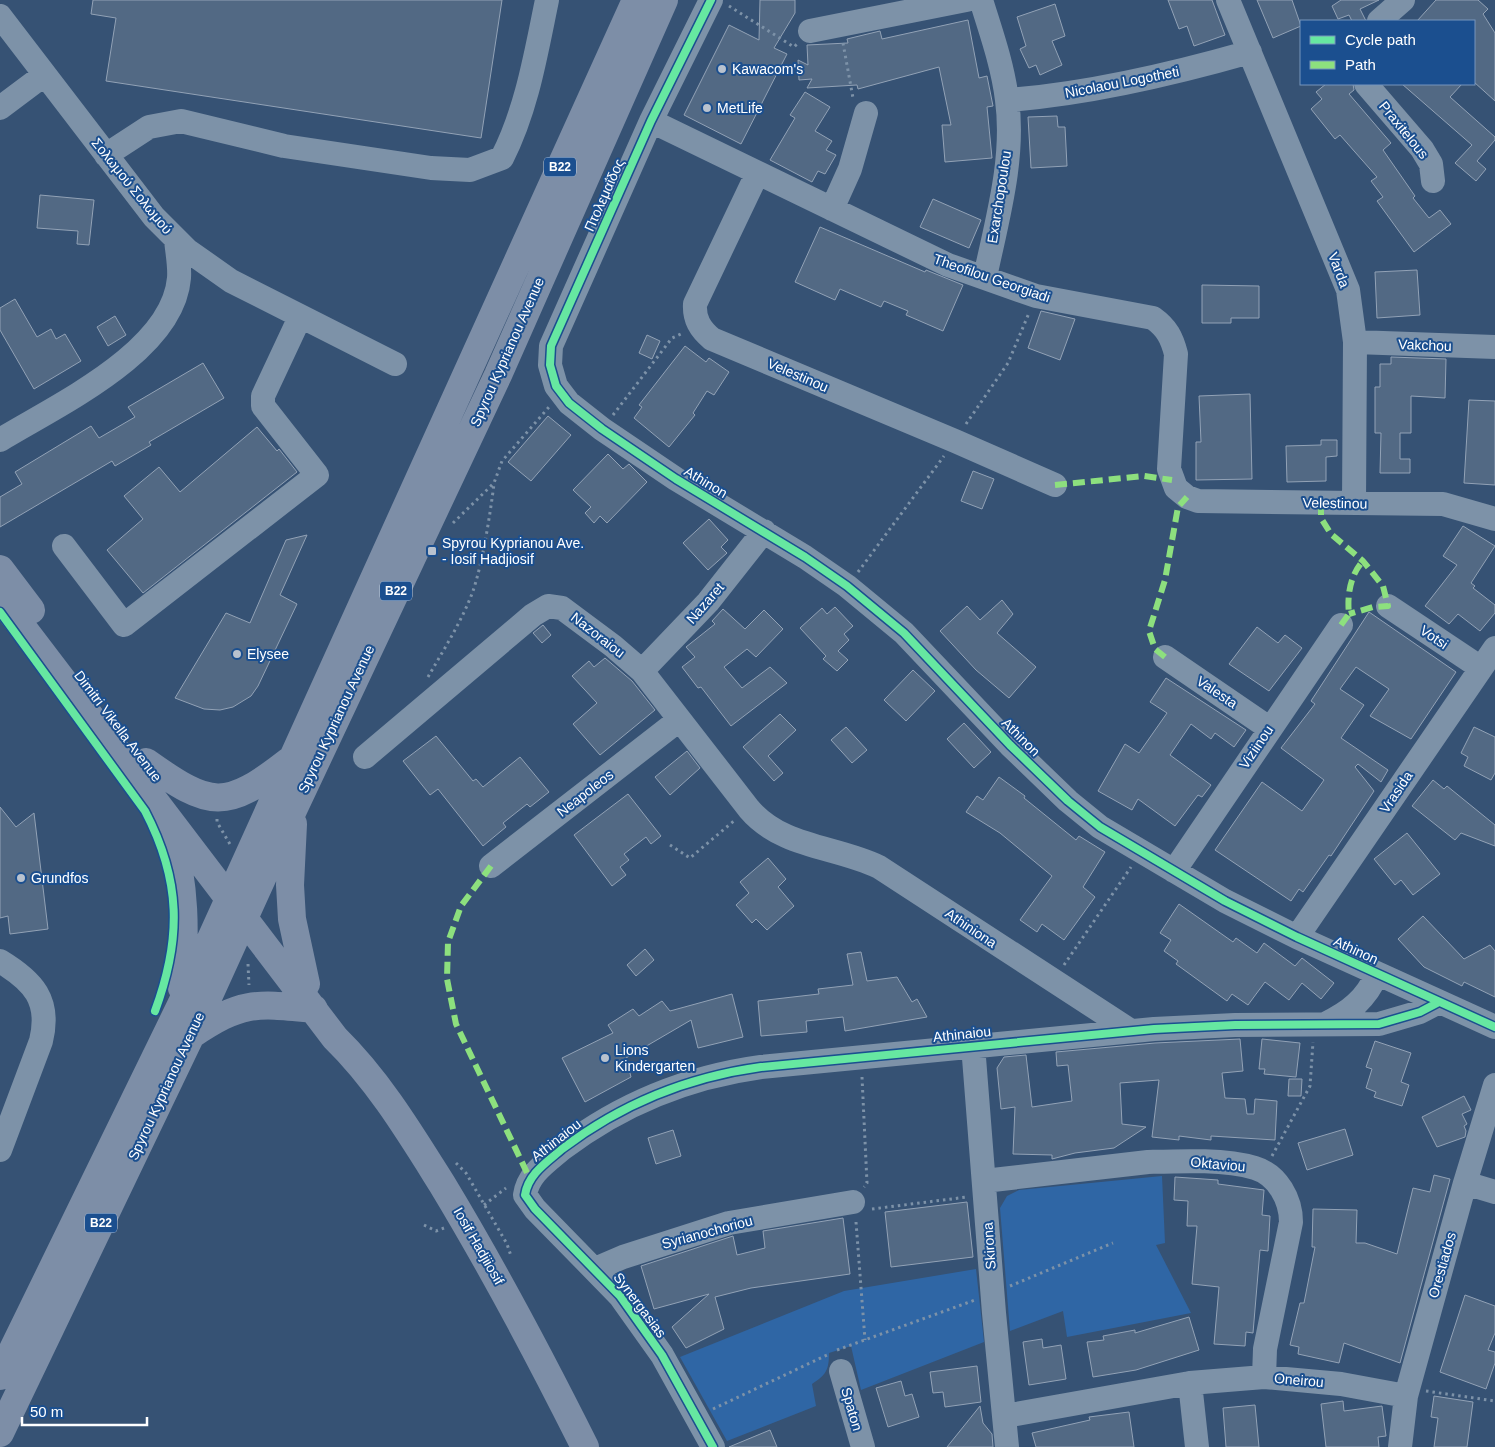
<svg xmlns="http://www.w3.org/2000/svg" width="1495" height="1447" font-family="Helvetica,sans-serif">
<style>
.green{fill:#2f66a5}
.building{fill:#526984;stroke:#92a2b6}
.lines{fill:none;stroke-linecap:round;stroke-linejoin:round}
.path{stroke:#7d92a8;stroke-width:3;stroke-dasharray:2.5 4;stroke-linecap:butt}
.minor{stroke:#7d92a8;stroke-width:24}
.major{stroke:#7d8ea7;stroke-width:28}
.quiet{stroke:#8de07e;stroke-width:6;stroke-dasharray:12 6;stroke-linecap:butt}
.cycleway-casing{stroke:#1b4f8f;stroke-width:11}
.cycleway{stroke:#66e7a1;stroke-width:8}
.poi-dot{fill:#b9c2ce;stroke:#1b4f8f;stroke-width:2}
.labels{text-anchor:middle;dominant-baseline:central;stroke-width:4;stroke-linejoin:round;paint-order:stroke}
.shield{fill:#1b4f8f;stroke:#bbcadd;stroke-width:1}
.shield-label{font-size:12px;font-weight:bold;fill:#fff}
.poi-label{font-size:14px;fill:#fff;stroke:#1b4f8f;text-anchor:start}
.street-label{font-size:14px;fill:#fff;stroke:#1b4f8f}
</style>
<rect width="100%" height="100%" fill="#365274"/>
<!-- green -->
<path class="green" d="M1162,1176L1165,1243L1156,1245L1191,1313L1067,1337L1063,1311L1010,1331L1000,1208L1007,1196L1019,1190Z
M976,1269L984,1342L861,1390L851,1346L829,1353C829,1370 826,1375 812,1384L816,1406L727,1441L680,1357L844,1291Z"/>
<!-- building -->
<path class="building" d="M93,0H502L481,138L106,81L116,18L91,14Z
M760,0H795V13L774,48L787,54L741,144L684,115L729,25L759,40Z
M1168,0H1212L1225,35L1194,46L1187,26L1179,29Z
M1257,0H1292L1301,26L1273,38Z
M1341,0H1379L1360,9L1366,21H1352L1349,15L1338,19L1332,6Z
M1436,0H1478L1488,9L1483,14L1495,33V101L1474,82V21H1417Z
M1055,4L1065,36L1052,41L1062,65L1040,75L1036,65L1029,68L1020,49L1026,46L1017,17Z
M968,20L979,78L987,76L993,106L987,107L992,158L945,162L942,125H951L939,67L858,89L857,85L807,88L812,79L799,80L798,60L808,65L807,45L848,43L847,39L880,31L882,39Z
M1326,84H1353L1354,90L1349,94L1391,143L1383,150L1415,196L1413,198L1429,218L1440,210L1451,224L1414,252L1377,201L1383,197L1371,181L1377,177L1340,135L1335,139L1311,109L1322,99L1316,92Z
M1402,84H1462L1450,97L1495,137V140L1477,161L1486,169L1476,181L1455,163L1472,145Z
M805,92L830,107L815,131L832,141L826,150L836,155L825,174L818,171L812,182L770,160L795,118L790,115Z
M1057,116L1058,127H1065L1067,166L1031,168L1028,117Z
M40,195L94,200L89,245L77,244L78,231L37,228Z
M933,199L981,220L969,248L920,227Z
M820,227L925,272L926,270L963,285L943,331L906,315L908,311L884,301L881,307L840,289L835,300L795,282Z
M1417,270L1420,315L1377,318L1375,272Z
M1202,285L1259,286V318H1231V323H1202Z
M15,299L37,337L51,329L56,339L65,334L81,361L34,389L0,330V308Z
M1041,311L1075,319L1060,360L1028,348Z
M115,316L126,335L108,346L97,327Z
M647,335L660,341L652,359L639,353Z
M685,346L706,362L709,358L729,372L714,395L707,391L693,413L695,415L669,447L634,418L642,407L639,405Z
M1391,357L1446,359L1445,398L1411,396V433H1400V459H1410V473H1380L1381,433H1375V387H1380V364H1391Z
M203,363L224,398L149,442L151,445L115,466L112,461L0,527V497L22,484L15,472L91,426L99,438L135,417L128,407Z
M1250,394L1252,479L1196,480V442H1201L1199,396Z
M1469,400L1495,401V485L1464,483Z
M548,416L571,435L531,481L508,462Z
M257,427L277,451L279,449L297,472L143,593L107,550L143,519L124,496L159,467L180,492Z
M1321,440H1337V456L1326,457V481L1287,482L1286,446L1321,445Z
M608,454L623,469L629,464L647,482L607,523L600,516L594,523L585,513L591,507L573,490Z
M973,471L994,479L982,509L961,501Z
M709,519L728,540L721,547L727,553L708,570L683,543Z
M1463,526L1495,546L1471,583L1475,586L1473,588L1495,605V613L1480,631L1458,614L1449,624L1425,606L1457,565L1443,556Z
M307,535L280,595L297,604L258,686L251,696L233,707L220,710L204,709L175,698L226,613L250,623L286,540Z
M1002,600L1013,614L997,633L1036,667L1009,698L976,670L940,631L967,606L980,620Z
M835,607L853,626L844,634L849,640L838,651L848,660L837,671L823,659L826,656L800,628L822,608L827,614Z
M723,609L745,629L764,610L783,629L756,657L747,649L724,667L742,688L770,667L787,683L731,726L701,687L698,688L682,667L695,657L686,647L715,624L712,621Z
M1369,612L1456,672L1411,739L1370,716L1389,689L1356,667L1340,689L1364,705L1341,738L1388,770L1381,782L1358,764L1355,767L1374,791L1331,856L1329,855L1303,892L1299,889L1291,901L1215,850L1262,782L1302,811L1324,780L1281,748L1315,704L1311,701Z
M543,625L551,635L542,643L533,633Z
M1257,627L1278,643L1285,635L1302,648L1269,691L1229,664Z
M605,658L632,681L655,710L600,755L573,724L597,703L572,676L589,661L594,667Z
M913,670L935,691L906,721L884,700Z
M1166,678L1246,730L1234,747L1215,733L1211,739L1191,724L1170,755L1211,785L1202,797L1198,795L1175,826L1138,799L1132,810L1098,791L1125,744L1139,753L1167,713L1150,702Z
M780,714L796,730L768,756L783,773L774,781L743,747Z
M964,723L991,752L974,768L947,739Z
M846,727L867,750L852,763L831,740Z
M1474,727L1495,737V773L1491,780L1464,766L1468,757L1461,753Z
M436,736L473,781L476,779L483,787L520,757L549,792L530,807L527,804L503,823L506,827L483,846L438,789L430,795L403,761Z
M687,751L700,768L670,795L655,777Z
M999,777L1025,796L1024,798L1076,840L1079,836L1105,852L1083,887L1095,897L1064,940L1042,924L1037,932L1020,920L1052,876L1000,833L966,812L977,796L983,800Z
M1433,780L1444,789L1447,786L1495,825V846L1461,833L1455,840L1412,806Z
M628,794L661,836L651,844L646,837L624,854L629,860L620,867L626,875L612,886L574,835Z
M0,807L16,827L34,813L48,929L10,934L8,916L0,918Z
M1407,833L1440,874L1413,895L1401,880L1395,885L1374,859Z
M768,858L786,879L778,887L794,906L767,930L756,919L752,923L736,905L749,893L740,882Z
M1179,904L1233,942L1236,938L1257,953L1264,943L1295,966L1302,958L1334,983L1321,999L1302,983L1289,1000L1265,982L1248,1005L1232,994L1227,1001L1176,964L1178,961L1164,951L1171,940L1160,933Z
M1423,916L1464,959L1490,945L1495,951V997L1464,982L1462,986L1424,967L1398,939Z
M645,949L654,960L636,976L627,965Z
M861,952L867,981L897,977L912,1002L917,999L927,1017L845,1031L843,1017L806,1021L807,1032L761,1036L758,1001L819,994L818,989L853,985L847,954Z
M732,994L743,1037L698,1048L691,1020L626,1058L631,1077L585,1102L562,1058L613,1033L608,1025L633,1009L639,1016L662,1001L670,1011Z
M1240,1039L1243,1071L1222,1073L1225,1098L1245,1099L1247,1114H1254L1255,1099L1277,1101L1275,1140L1211,1136V1140L1179,1136V1140L1152,1137L1159,1080L1120,1083L1122,1124L1146,1127L1114,1148L1075,1153L1052,1159V1155L1013,1154L1015,1107L1001,1109L997,1068L1004,1057L1026,1055L1032,1107L1072,1101L1068,1065L1057,1066L1056,1052L1155,1043Z
M1262,1039L1300,1043L1296,1077L1264,1074L1265,1069H1259Z
M1375,1041L1411,1053L1401,1082L1409,1085L1402,1106L1374,1097L1376,1092L1366,1088L1372,1069L1366,1067Z
M1289,1079H1302L1301,1096H1288Z
M1464,1096L1471,1110L1462,1114L1467,1124L1464,1126L1466,1131L1465,1137L1437,1147L1422,1117Z
M1345,1129L1353,1155L1307,1170L1298,1143Z
M673,1130L681,1156L656,1164L648,1138Z
M1434,1175L1450,1179L1400,1363L1344,1343L1339,1363L1298,1354L1299,1347L1290,1345L1300,1303H1304L1315,1247H1312L1313,1209L1357,1210L1356,1243H1365L1397,1254L1413,1188L1430,1192Z
M1175,1177L1218,1180V1184L1264,1190L1262,1215L1270,1216L1268,1251L1260,1250L1253,1333L1246,1332L1245,1346L1214,1344L1219,1287L1192,1284L1197,1226H1187L1188,1201L1174,1200Z
M967,1202L973,1257L891,1267L885,1212Z
M843,1218L850,1274L751,1288L715,1297L724,1329L686,1348L672,1327L709,1294L654,1309L641,1266L733,1236L737,1255L765,1248L763,1231Z
M1465,1295L1495,1306V1333L1488,1350L1495,1352V1363L1486,1389L1440,1372Z
M1189,1317L1199,1350L1136,1370L1093,1377L1087,1342L1104,1340L1103,1336L1135,1330V1333Z
M1042,1339L1043,1348L1061,1345L1066,1379L1029,1385L1023,1342Z
M977,1366L981,1402L945,1407L943,1392L933,1393L930,1372Z
M901,1381L905,1396L912,1394L919,1417L888,1427L876,1388Z
M1434,1396L1473,1402L1467,1447H1434L1438,1418L1431,1417Z
M1343,1401L1344,1411L1382,1406L1386,1436L1378,1437L1379,1447H1326L1321,1404Z
M1255,1405L1259,1447H1226L1223,1408Z
M980,1406L983,1423L992,1434L993,1447H947Z
M1129,1412L1134,1447H1036L1032,1433L1090,1420L1089,1417Z
M770,1430L777,1447H729Z"/>
<g class="lines">
<!-- path -->
<path class="path" d="M729,6L794,47L797,44
M843,43L853,98
M613,415L672,338L683,333
M966,424L1008,363L1029,313
M453,523L494,483L502,461L549,407
M858,572L944,456
M428,677C444,649 462,621 473,591C483,561 490,515 494,484
M217,819V822L231,846
M670,845L690,858L735,820
M248,964L249,985
M1064,965L1131,867
M862,1077L867,1183L864,1187
M1272,1156L1310,1086L1313,1042
M456,1163L466,1173L507,1244L511,1256
M484,1205L506,1188
M872,1209L967,1197
M856,1222L865,1340
M424,1225L436,1231L444,1228
M1010,1286L1113,1243
M837,1350L975,1300
M1426,1391L1495,1401
M713,1409L827,1355"/>
<!-- minor -->
<path class="minor" d="M711,0L651,121L551,346L550,365L556,386L569,403L602,429L676,479L805,557L847,586L904,633L1010,745L1068,801L1100,827L1225,901L1297,937L1495,1027
M981,0C991,32 1003,66 1007,100C1015,158 997,220 985,277
M1228,0L1348,290L1355,342L1354,503
M0,16L154,217L187,250L231,281L395,364
M1379,21L1403,0
M810,31L966,0
M1366,84L1422,149L1431,164L1433,181
M1008,100C1088,94 1173,74 1250,52
M0,108L44,75
M651,121L948,265L1036,296L1153,318C1167,328 1172,338 1176,354L1169,469L1176,488L1187,497L1198,501L1443,504L1495,519
M106,155L149,127L181,121L284,146L431,168L470,170L502,158C527,109 536,53 547,0
M757,174L695,304C694,319 700,329 712,339L955,441L1055,485
M832,209L850,169L866,113
M1355,342L1495,347
M0,440C57,405 173,352 179,278C180,265 177,252 176,239
M64,546L124,625L317,475L263,406V396L300,317
M1388,606L1481,668
M1165,657L1269,728
M642,671L708,602L764,531
M365,757L533,615L548,606L562,608L613,646L642,671L749,809C782,848 836,846 879,867L1131,1031
M491,866L679,720
M1174,871L1341,625
M1297,937L1495,648
M0,961C33,981 51,1000 41,1041L0,1150
M1325,1024C1350,1012 1366,999 1377,974
M973,1045L994,1313L1007,1447
M984,1181L1148,1162C1180,1161 1224,1159 1255,1168C1278,1175 1291,1200 1291,1222L1265,1349L1264,1377
M1465,1183L1495,1192
M595,1269L623,1257L729,1223L853,1202
M841,1371L863,1447
M1190,1383L1197,1447
M1005,1416L1190,1383L1264,1377L1341,1384L1406,1396
M713,1447L662,1355L620,1296L535,1209L525,1195C528,1174 547,1162 562,1149C621,1104 688,1077 761,1067L1154,1029L1235,1025L1379,1024L1420,1012L1439,1002
M1400,1447L1406,1396L1465,1183L1495,1085"/>
<!-- major -->
<path class="major" d="M0,569L31,610
M0,598L335,1038C378,1080 410,1133 442,1184C494,1270 540,1357 585,1447
M146,762C211,808 225,811 289,761
M293,824L290,885L292,919L306,984
M170,830C186,887 185,931 182,988
M191,1035C242,1001 254,1003 314,1009
M0,1376L181,1005L636,0
M0,1433L191,1035L294,808L498,375L664,0"/>
<!-- quiet -->
<path class="quiet" d="M1055,485L1144,476L1172,480
M1321,503V518L1331,534L1363,561L1383,586L1388,606L1373,607L1349,614
M1341,625L1349,614C1347,596 1350,575 1363,561
M1165,657L1155,649L1149,631L1165,580L1178,507L1187,497
M491,866L461,906L448,942L447,979L456,1024L530,1179"/>
<defs>
<path id="cycleway" d="M711,0L651,121L551,346L550,365L556,386L569,403L602,429L676,479L805,557L847,586L904,633L1010,745L1068,801L1100,827L1225,901L1297,937L1495,1027
M0,612L145,811C181,880 182,938 155,1011
M713,1447L662,1355L620,1296L535,1209L525,1195C528,1174 547,1162 562,1149C621,1104 688,1077 761,1067L1154,1029L1235,1025L1379,1024L1420,1012L1439,1002"/>
</defs>
<!-- cycleway casing -->
<use href="#cycleway" class="cycleway-casing"/>
<!-- cycleway -->
<use href="#cycleway" class="cycleway"/>
</g>
<!-- markers -->
<g class="poi-dot">
<circle cx="722" cy="69" r="5"/>
<circle cx="707" cy="108" r="5"/>
<rect x="427" y="546" width="10" height="10" rx="2.5"/>
<circle cx="237" cy="654" r="5"/>
<circle cx="21" cy="878" r="5"/>
<circle cx="605" cy="1058" r="5"/>
</g>
<g class="labels">
<!-- shield labels -->
<g class="shield">
<rect x="544" y="157.5" width="32" height="19" rx="4"/>
<rect x="380" y="581.5" width="32" height="19" rx="4"/>
<rect x="85" y="1213.5" width="32" height="19" rx="4"/>
</g>
<g class="shield-label">
<text x="560" y="167">B22</text>
<text x="396" y="591">B22</text>
<text x="101" y="1223">B22</text>
</g>
<!-- poi labels -->
<g class="poi-label">
<text x="732" y="69">Kawacom's</text>
<text x="717" y="108">MetLife</text>
<text x="442" y="543">Spyrou Kyprianou Ave.<tspan x="442" dy="16">- Iosif Hadjiosif</tspan></text>
<text x="247" y="654">Elysee</text>
<text x="31" y="878">Grundfos</text>
<text x="615" y="1050">Lions<tspan x="615" dy="16">Kindergarten</tspan></text>
</g>
<!-- street labels -->
<g class="street-label">
<text transform="translate(1122 82) rotate(-11)">Nicolaou Logotheti</text>
<text transform="translate(1404 130) rotate(51)">Praxitelous</text>
<text transform="translate(132 186) rotate(51)">Σολωμού Σολωμού</text>
<text transform="translate(604 195) rotate(-66)">Πτολεμαΐδος</text>
<text transform="translate(999 197) rotate(-81)">Exarchopoulou</text>
<text transform="translate(1339 270) rotate(69)">Varda</text>
<text transform="translate(992 278) rotate(19)">Theofilou Georgiadi</text>
<text transform="translate(1425 345) rotate(2)">Vakchou</text>
<text transform="translate(507 352) rotate(-66)">Spyrou Kyprianou Avenue</text>
<text transform="translate(798 375) rotate(23)">Velestinou</text>
<text transform="translate(706 482) rotate(31)">Athinon</text>
<text transform="translate(1335 503) rotate(1)">Velestinou</text>
<text transform="translate(705 603) rotate(-49)">Nazaret</text>
<text transform="translate(598 635) rotate(38)">Nazoraiou</text>
<text transform="translate(1434 637) rotate(34)">Votsi</text>
<text transform="translate(1217 692) rotate(34)">Valesta</text>
<text transform="translate(336 719) rotate(-65)">Spyrou Kyprianou Avenue</text>
<text transform="translate(118 726) rotate(53)">Dimitri Vikella Avenue</text>
<text transform="translate(1021 737) rotate(45)">Athinon</text>
<text transform="translate(1256 747) rotate(-56)">Viziinou</text>
<text transform="translate(1396 792) rotate(-56)">Vrasida</text>
<text transform="translate(585 793) rotate(-38)">Neapoleos</text>
<text transform="translate(971 928) rotate(34)">Athiniona</text>
<text transform="translate(1356 950) rotate(25)">Athinon</text>
<text transform="translate(962 1034) rotate(-6)">Athinaiou</text>
<text transform="translate(166 1086) rotate(-65)">Spyrou Kyprianou Avenue</text>
<text transform="translate(556 1140) rotate(-38)">Athinaiou</text>
<text transform="translate(1218 1164) rotate(5)">Oktaviou</text>
<text transform="translate(707 1232) rotate(-15)">Syrianochoriou</text>
<text transform="translate(479 1246) rotate(60)">Iosif Hadjiiosif</text>
<text transform="translate(989 1246) rotate(-94)">Skirona</text>
<text transform="translate(1442 1265) rotate(-74)">Orestiados</text>
<text transform="translate(640 1305) rotate(53)">Synergasias</text>
<text transform="translate(1299 1380) rotate(5)">Oneirou</text>
<text transform="translate(852 1409) rotate(74)">Spaton</text>
</g>
</g>
<!-- legend -->
<rect x="1300" y="20" width="175" height="65" fill="#1b4f8f" stroke="#7695bc"/>
<rect x="1310" y="36" width="25" height="8" fill="#66e7a1" stroke="#7695bc"/>
<text x="1345" y="45" font-size="15" fill="#ffffff">Cycle path</text>
<rect x="1310" y="61" width="25" height="8" fill="#8de07e" stroke="#7695bc"/>
<text x="1345" y="70" font-size="15" fill="#ffffff">Path</text>
<!-- scale -->
<path d="M22 1417v8h125v-8" fill="none" stroke="#ffffff" stroke-width="2.5"/>
<text x="30" y="1417" font-size="15" fill="#ffffff" stroke="#1b4f8f" stroke-width="4" paint-order="stroke">50 m</text>
</svg>
